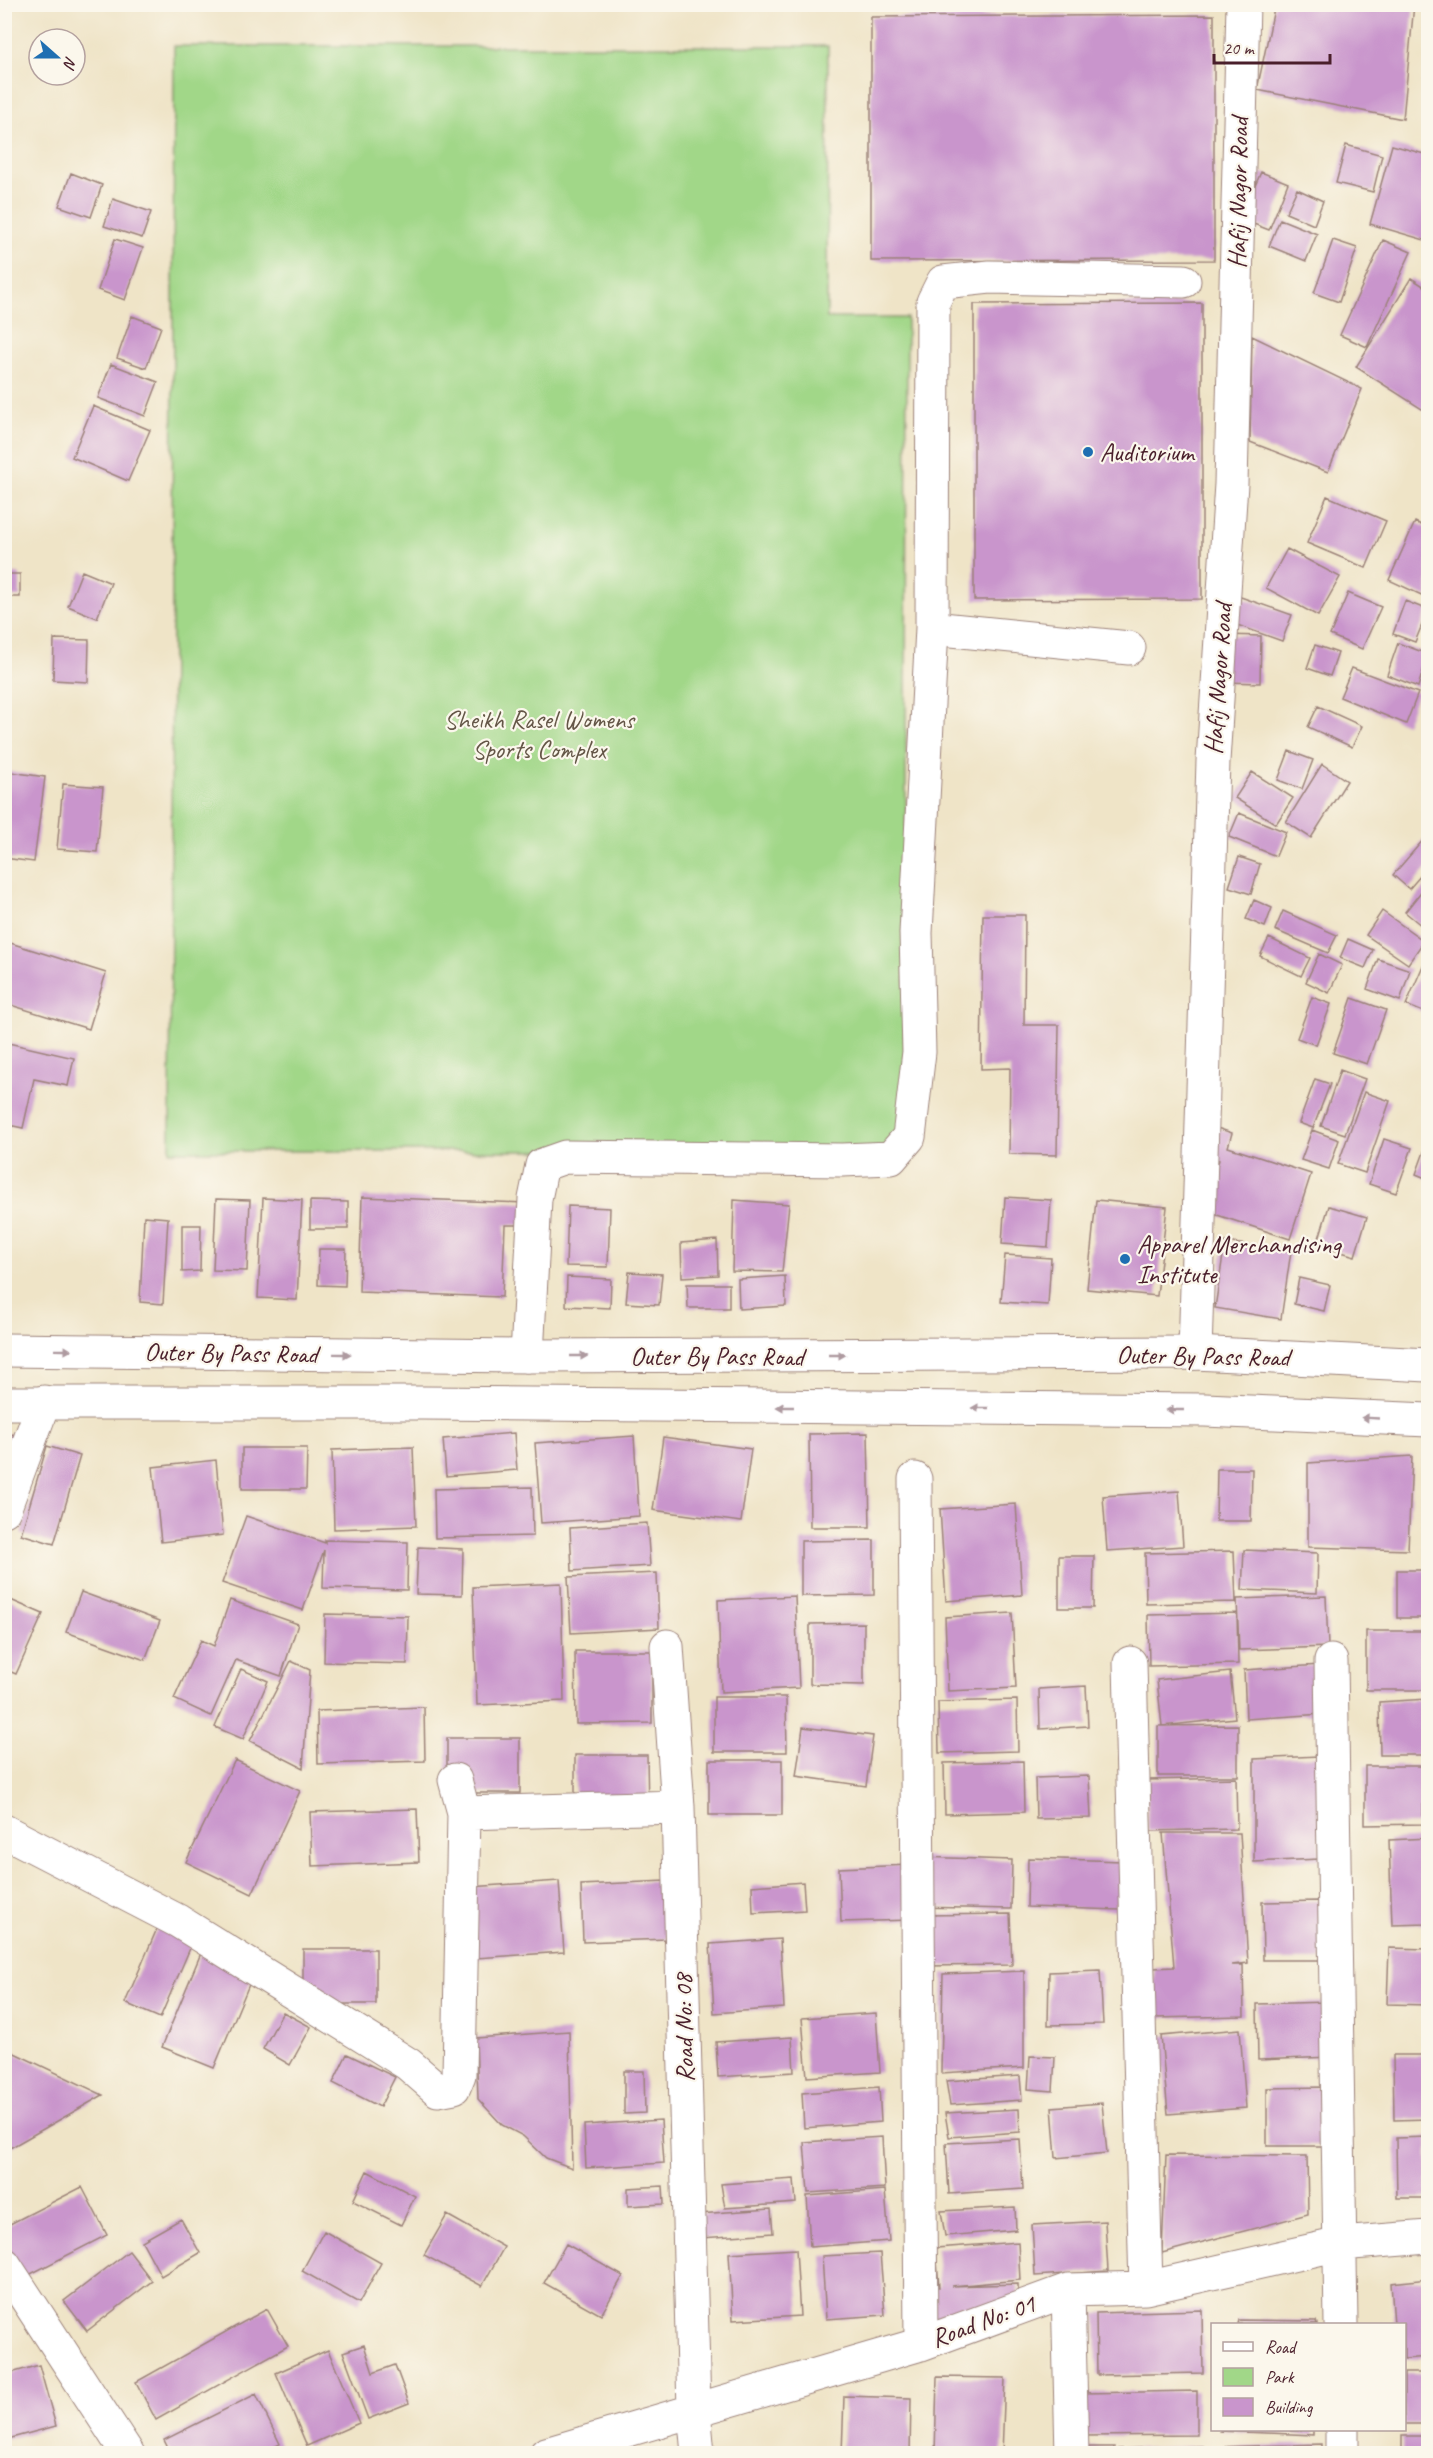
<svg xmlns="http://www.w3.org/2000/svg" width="1433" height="2458" font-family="Caveat,sans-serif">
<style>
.green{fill:#a1d788;stroke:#767b5a;stroke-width:1.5}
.building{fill:#c995cc}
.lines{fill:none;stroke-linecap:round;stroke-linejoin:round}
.minor-casing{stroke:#9c8279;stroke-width:35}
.major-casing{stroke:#9c8279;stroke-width:35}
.minor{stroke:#fff;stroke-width:33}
.major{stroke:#fff;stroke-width:33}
.oneway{fill:#ae9aa0}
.poi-dot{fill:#1f6fb2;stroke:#fbf7ec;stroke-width:2}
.labels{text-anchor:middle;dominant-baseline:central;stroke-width:4.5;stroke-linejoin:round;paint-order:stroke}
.street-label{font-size:26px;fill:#4a1f2b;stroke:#fbf7ec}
.poi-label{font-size:26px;fill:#4a1f2b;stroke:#fbf7ec;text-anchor:start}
.park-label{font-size:26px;fill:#645647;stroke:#fbf7ec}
</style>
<rect width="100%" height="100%" fill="#fbf7ec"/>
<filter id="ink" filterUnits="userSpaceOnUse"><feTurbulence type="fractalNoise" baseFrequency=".0167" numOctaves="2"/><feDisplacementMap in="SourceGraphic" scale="12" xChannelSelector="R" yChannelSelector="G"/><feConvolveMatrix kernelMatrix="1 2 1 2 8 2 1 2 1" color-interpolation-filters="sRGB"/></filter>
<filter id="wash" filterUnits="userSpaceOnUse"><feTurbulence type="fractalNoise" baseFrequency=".008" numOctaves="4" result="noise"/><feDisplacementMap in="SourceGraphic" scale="24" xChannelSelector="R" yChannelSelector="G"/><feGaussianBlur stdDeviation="1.35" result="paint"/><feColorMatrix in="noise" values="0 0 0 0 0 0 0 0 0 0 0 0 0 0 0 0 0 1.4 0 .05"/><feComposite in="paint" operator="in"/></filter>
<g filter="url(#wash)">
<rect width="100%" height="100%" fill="#efe4c7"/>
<!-- green -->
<path class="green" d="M174,46H828L827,318H907L905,1151H170Z"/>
<g id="blocks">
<!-- building -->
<path class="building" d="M1275,4H1414L1403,119L1257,90Z
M1214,15V260L871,261V17Z
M1346,145L1382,155L1373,192L1336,183Z
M1392,145L1428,155V241L1370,224Z
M1261,172L1288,183L1269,230L1241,219Z
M71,173L102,185L91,217L59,206Z
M1297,189L1323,201L1314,225L1286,213Z
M113,199L151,212L142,238L104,226Z
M1280,219L1317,234L1306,261L1269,246Z
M115,239L143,248L125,300L98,290Z
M1333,240L1357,248L1339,302L1314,293Z
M1383,240L1411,252L1367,347L1340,335Z
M1411,278L1428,289V413L1356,367Z
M1202,303V599L974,600V304Z
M132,316L161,327L146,368L117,358Z
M1252,336L1362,389L1328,472L1250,442Z
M111,364L158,382L145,416L98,398Z
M93,406L150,430L128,481L72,457Z
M1327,496L1386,521L1366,568L1307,543Z
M1415,522L1428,528V598L1389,580Z
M1287,549L1340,577L1318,616L1266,588Z
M82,571L111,583L97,618L68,606Z
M4,574H20V597H4Z
M1348,593L1381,607L1362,649L1330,635Z
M1235,595L1292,615L1282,641L1226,621Z
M1405,601L1428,610L1415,642L1393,634Z
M1225,635L1261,636L1260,683L1224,682Z
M54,639L89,640L88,682L53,680Z
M1398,643L1428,654L1418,687L1387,675Z
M1315,645L1338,653L1330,676L1307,668Z
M1352,668L1418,693L1406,724L1340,697Z
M1318,706L1362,726L1352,747L1308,727Z
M1289,751L1313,760L1302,789L1278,780Z
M1322,764L1347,781L1311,838L1286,822Z
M4,771L45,777L34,862L4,858Z
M1252,772L1293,798L1276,824L1235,798Z
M63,784L103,787L97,852L57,849Z
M1239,813L1286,832L1276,856L1229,837Z
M1424,839L1428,843V867L1409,889L1393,875Z
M1239,857L1260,864L1251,894L1229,887Z
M1428,883V931L1405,912Z
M1254,900L1272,908L1265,927L1246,919Z
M1283,911L1337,935L1328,953L1275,930Z
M1382,911L1424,941L1408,964L1366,935Z
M983,915H1025L1024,1025H1059L1057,1155L1009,1154L1010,1068L981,1069Z
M1269,938L1310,958L1301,976L1260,956Z
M1348,939L1373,950L1365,968L1340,958Z
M4,941L106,973L89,1029L4,1003Z
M1319,954L1342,965L1329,993L1306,982Z
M1428,954V1014L1406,1005Z
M1378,959L1410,970L1400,1001L1367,989Z
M1312,997L1331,1004L1316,1045L1297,1038Z
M1352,998L1386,1010L1367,1064L1333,1053Z
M4,1042L74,1058L68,1086L34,1079L23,1128L4,1124Z
M1340,1070L1365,1079L1345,1134L1321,1126Z
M1315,1079L1330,1084L1313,1128L1299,1123Z
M1364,1092L1390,1101L1365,1173L1338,1164Z
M1211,1126L1232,1133L1228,1147L1311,1174L1290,1239L1202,1210L1219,1160L1202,1155Z
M1312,1130L1339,1140L1329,1169L1301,1160Z
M1384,1139L1412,1148L1396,1193L1369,1184Z
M1428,1141V1179L1416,1174Z
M362,1197L526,1203V1225H505L502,1297L359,1292Z
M1005,1197L1051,1200L1048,1247L1002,1244Z
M263,1198L302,1200L297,1300L258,1298Z
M216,1199L250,1200L247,1271L213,1270Z
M734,1200L789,1204L782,1272L732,1271Z
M1096,1200L1167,1207L1157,1296L1087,1289Z
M310,1201L348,1202V1229H310Z
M568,1206L610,1208L608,1267L566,1266Z
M1329,1206L1367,1217L1355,1256L1317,1245Z
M144,1216L168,1218L163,1304L140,1302Z
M182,1225H201L200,1271L182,1272Z
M717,1240L718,1275L682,1277L681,1243Z
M1225,1242L1291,1251L1281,1319L1215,1308Z
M319,1249H346L345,1286L318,1285Z
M1005,1255L1051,1258L1048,1305L1001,1302Z
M629,1272L662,1274L659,1305L626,1303Z
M785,1276L786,1306L739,1309L738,1279Z
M567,1277L611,1279L610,1308L566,1306Z
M1299,1278L1330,1285L1324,1311L1294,1304Z
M687,1284H729V1308H688Z
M514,1433L517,1470L446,1476L443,1439Z
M868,1433L870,1527H810L809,1434Z
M5,1434L24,1435L5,1473Z
M634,1436L639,1516L541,1523L535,1443Z
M663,1437L751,1449L741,1522L653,1510Z
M47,1446L80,1456L54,1544L21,1534Z
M413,1447L416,1526L334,1529L332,1450Z
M242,1448H307L306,1489H242Z
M1412,1456L1408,1550L1308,1547V1463Z
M1424,1458L1428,1459V1550H1424Z
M216,1460L223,1535L161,1542L153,1467Z
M1217,1469H1252L1251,1521H1216Z
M532,1487L533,1536L435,1538L434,1489Z
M1179,1491L1183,1546L1107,1551L1103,1496Z
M1016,1504L1022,1595L946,1601L940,1509Z
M246,1516L325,1543V1540L408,1542L407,1590L323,1588L324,1550L303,1610L222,1583Z
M647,1523L650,1566L572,1571L570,1528Z
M874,1540V1595L801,1596V1541Z
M418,1547L463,1549L462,1595L416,1594Z
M1244,1550L1318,1553L1317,1593L1242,1590Z
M1234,1551L1236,1602L1146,1604L1145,1553Z
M1059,1556H1094L1093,1608H1059Z
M1397,1570H1428V1618H1397Z
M657,1573L659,1628L571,1633L568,1577Z
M561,1583L564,1701L477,1705L473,1587Z
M81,1592L160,1621L145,1660L66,1632Z
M795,1596L799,1688L721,1692L718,1600Z
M1326,1596L1328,1647L1239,1650L1237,1599Z
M6,1598L43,1614L16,1674L4,1669Z
M230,1600L298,1624L281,1676L236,1660L211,1716L174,1699L201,1640L214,1646Z
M1012,1613L1016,1688L948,1691L945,1617Z
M1237,1613L1238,1664L1149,1666L1148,1615Z
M325,1614L408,1616L407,1664L324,1662Z
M864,1623V1685L810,1684V1624Z
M1366,1631H1424V1690H1366Z
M575,1651H652V1723L576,1724Z
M291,1661L310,1670L303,1768L250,1741Z
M1320,1665L1323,1714L1246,1719L1244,1670Z
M241,1669L268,1681L243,1739L215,1727Z
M1230,1672L1235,1718L1162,1726L1157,1680Z
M1086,1686L1088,1726L1040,1729L1039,1689Z
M714,1697H786L787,1752H714Z
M1428,1699V1755H1380L1379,1702Z
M1017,1700L1018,1751L939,1753L938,1702Z
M424,1707L425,1761L318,1764L317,1711Z
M1238,1725V1776H1158V1726Z
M803,1727L873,1736L866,1786L796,1776Z
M447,1738H520V1793H447Z
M575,1755H647L648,1810H575Z
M1319,1756L1320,1859L1254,1862V1759Z
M235,1760L300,1791L252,1894L186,1862Z
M709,1760H782V1815H709Z
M1023,1761L1024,1812L945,1814L944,1763Z
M1365,1766H1423V1824L1365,1825Z
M1089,1776L1091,1818L1036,1819L1035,1778Z
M1236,1778L1237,1829L1148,1831L1147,1780Z
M417,1809L419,1862L312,1866L310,1812Z
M1163,1833H1240L1248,1963L1232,1965H1243L1244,2016L1154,2018V1968L1174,1967Z
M1428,1838V1924L1392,1925L1389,1840Z
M918,1857L1012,1860L1011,1909L917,1907Z
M1028,1858L1122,1861L1121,1910L1027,1907Z
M909,1865L911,1920L841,1922L839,1868Z
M559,1881L564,1952L476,1958L471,1887Z
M665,1881L667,1939L583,1942L581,1885Z
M803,1882L805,1910L753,1913L752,1886Z
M1320,1901L1321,1960H1263L1262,1902Z
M1010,1914L1012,1965L923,1966L922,1915Z
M159,1924L194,1939L160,2018L125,2003Z
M780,1939L784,2008L714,2013L710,1944Z
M1389,1948L1428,1949V2005L1387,2004Z
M303,1949H376V2004H303Z
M201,1953L253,1975L214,2068L162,2047Z
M1100,1970L1103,2024L1048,2025L1049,1972Z
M1024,1971V2068L941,2073L943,1974Z
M1329,2002L1331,2057L1258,2060L1257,2004Z
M283,2012L311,2027L290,2065L263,2049Z
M876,2013L880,2072L807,2077L802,2018Z
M1240,2029L1246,2108L1168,2114L1161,2036Z
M569,2031L572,2168L546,2158L523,2136L502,2125L478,2099L476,2038Z
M792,2037L794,2072L718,2077L716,2042Z
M4,2048L103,2095L10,2148L4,2141Z
M347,2054L395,2077L380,2107L333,2083Z
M1393,2055H1428V2119L1394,2120Z
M1030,2056L1055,2057L1053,2091L1028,2089Z
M624,2071H644L645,2113L624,2114Z
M1020,2076L1022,2100L950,2105L946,2081Z
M879,2087L881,2122L804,2128L802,2093Z
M1325,2087V2146H1267V2088Z
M1102,2103L1107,2153L1056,2158L1052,2107Z
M1019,2109L1020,2132L949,2137L945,2113Z
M661,2120L664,2163L586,2168L584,2125Z
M882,2137L885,2188L808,2193L804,2142Z
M1428,2137V2198H1397L1396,2138Z
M1020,2139L1023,2189L949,2194L946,2143Z
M1166,2155L1307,2156L1308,2214L1162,2253Z
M367,2171L415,2196L401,2225L353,2201Z
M794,2179L796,2203L725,2208L721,2184Z
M663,2186L664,2204L628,2206V2188Z
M82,2187L107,2235L17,2281L4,2257V2227Z
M885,2190L889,2241L810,2247L807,2196Z
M1015,2207L1016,2230L945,2236L941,2211Z
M771,2209L773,2233L701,2238L698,2214Z
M447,2215L504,2247L482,2286L424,2255Z
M181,2219L200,2253L161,2276L142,2241Z
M1105,2221L1108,2271L1035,2276L1032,2225Z
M324,2231L381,2263L359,2303L302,2271Z
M1018,2242L1020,2280L951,2286L1018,2284L1019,2319L933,2323L931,2287H939L936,2248Z
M566,2244L623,2276L601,2315L544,2283Z
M796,2249L800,2316L733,2320L729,2253Z
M129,2251L152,2281L87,2331L64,2301Z
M880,2253L885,2315L826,2319L822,2256Z
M1428,2279V2357L1404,2359V2324H1394L1391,2283Z
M267,2309L288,2346L156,2420L136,2382Z
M1202,2310L1203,2373L1097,2375L1096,2313Z
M1239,2320L1316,2321L1317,2324H1238Z
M364,2345L373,2373L395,2365L409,2403L368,2419L343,2352Z
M328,2350L359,2423L307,2446L276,2373Z
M39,2365L56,2426L4,2440V2375Z
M1404,2373H1428V2424H1404Z
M937,2377L1005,2378L1002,2454H935Z
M1197,2391V2435L1082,2436V2393Z
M256,2394L280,2444L260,2454H171L164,2440Z
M844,2396L911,2398L910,2454H842Z
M1220,2430H1313V2435L1220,2431Z
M1402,2436H1428V2454H1402Z
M1321,2444V2454H1214V2447Z
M1203,2446V2454H1118V2449Z
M1080,2447H1114V2454H1080Z"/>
</g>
</g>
<g filter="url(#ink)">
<use href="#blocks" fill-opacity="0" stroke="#9c8279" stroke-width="1.5"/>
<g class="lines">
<defs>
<path id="minor" d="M932,628L1129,648
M1195,1353L1213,761L1231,484L1243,4
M527,1356L535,1199L542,1165L565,1157L842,1160L891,1158L909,1137L919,1052L916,933L932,628L933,302L943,282L990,277L1184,281
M915,1479L921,2344
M4,1510L44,1402
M667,1646L678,1807L694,2410L698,2454
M1331,1661L1341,2324
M1130,1663L1146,2288
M464,1813L678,1807
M4,1831L178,1921L408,2064L438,2090L454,2087L459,2075L464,1813L455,1780
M4,2264L128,2454
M1068,2290L1072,2454
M1342,2430V2454
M546,2454L921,2344L1068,2290L1146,2288L1340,2244L1428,2237"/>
<path id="major" d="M4,1350L527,1356L1195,1353L1428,1365
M4,1403H422L1205,1410L1428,1420"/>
</defs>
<!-- minor casing -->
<use href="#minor" class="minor-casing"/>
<!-- major casing -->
<use href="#major" class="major-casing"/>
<!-- minor -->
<use href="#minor" class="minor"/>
<!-- major -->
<use href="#major" class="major"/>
</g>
<!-- one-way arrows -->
<defs><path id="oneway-solid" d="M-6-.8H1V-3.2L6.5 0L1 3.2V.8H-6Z" transform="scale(1.5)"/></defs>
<g class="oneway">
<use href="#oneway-solid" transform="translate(63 1350) rotate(1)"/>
<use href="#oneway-solid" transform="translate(342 1354) rotate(1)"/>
<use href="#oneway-solid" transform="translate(837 1355)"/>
<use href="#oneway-solid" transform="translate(579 1356)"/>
<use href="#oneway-solid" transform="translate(785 1407) rotate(-180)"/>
<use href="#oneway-solid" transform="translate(980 1408) rotate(-180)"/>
<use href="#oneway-solid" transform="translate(1175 1410) rotate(-180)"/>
<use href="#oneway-solid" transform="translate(1370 1418) rotate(-177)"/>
</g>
</g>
<!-- markers -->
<g class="poi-dot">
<circle cx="1088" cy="452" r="6"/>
<circle cx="1125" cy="1259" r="6"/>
</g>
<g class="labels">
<!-- street labels -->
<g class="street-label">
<text transform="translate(1238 193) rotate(-89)">Hafij Nagor Road</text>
<text transform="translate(1218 679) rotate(-86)">Hafij Nagor Road</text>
<text transform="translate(231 1353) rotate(1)">Outer By Pass Road</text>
<text x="717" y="1356">Outer By Pass Road</text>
<text transform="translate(1203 1356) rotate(1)">Outer By Pass Road</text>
<text transform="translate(684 2028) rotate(-91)">Road No: 08</text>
<text transform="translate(983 2321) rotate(-20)">Road No: 01</text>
</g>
<!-- poi labels -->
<g class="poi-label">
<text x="1100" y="452">Auditorium</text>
<text x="1137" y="1244">Apparel Merchandising<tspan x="1137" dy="30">Institute</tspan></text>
</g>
<!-- park labels -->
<g class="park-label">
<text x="539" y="719">Sheikh Rasel Womens<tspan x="539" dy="30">Sports Complex</tspan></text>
</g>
</g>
<!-- margin -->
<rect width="1433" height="2458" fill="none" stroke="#fbf7ec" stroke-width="24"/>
<!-- legend -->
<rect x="1211" y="2323" width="195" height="108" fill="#fbf7ec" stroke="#b4a19f" stroke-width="1.5"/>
<rect x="1223" y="2342" width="30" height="9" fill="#ffffff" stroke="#b4a19f" stroke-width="1.5"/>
<text x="1265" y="2353" font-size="18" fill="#4a1f2b">Road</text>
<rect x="1223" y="2368" width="30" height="18" fill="#a1d788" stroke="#b4a19f" stroke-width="1.5"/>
<text x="1265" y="2383" font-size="18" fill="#4a1f2b">Park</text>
<rect x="1223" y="2398" width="30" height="18" fill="#c995cc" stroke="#b4a19f" stroke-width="1.5"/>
<text x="1265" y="2413" font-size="18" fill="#4a1f2b">Building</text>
<!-- north arrow -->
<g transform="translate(57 57) rotate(111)"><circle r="28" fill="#fbf7ec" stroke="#b4a19f" stroke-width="1.5"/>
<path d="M0-4.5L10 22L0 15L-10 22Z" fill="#1f6fb2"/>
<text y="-9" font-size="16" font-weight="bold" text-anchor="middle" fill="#4a1f2b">N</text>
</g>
<!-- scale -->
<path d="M1214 54v9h116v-9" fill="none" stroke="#4a1f2b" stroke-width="3"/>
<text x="1223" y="54" font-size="18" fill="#4a1f2b" stroke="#fbf7ec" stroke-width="4.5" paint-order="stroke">20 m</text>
</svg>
